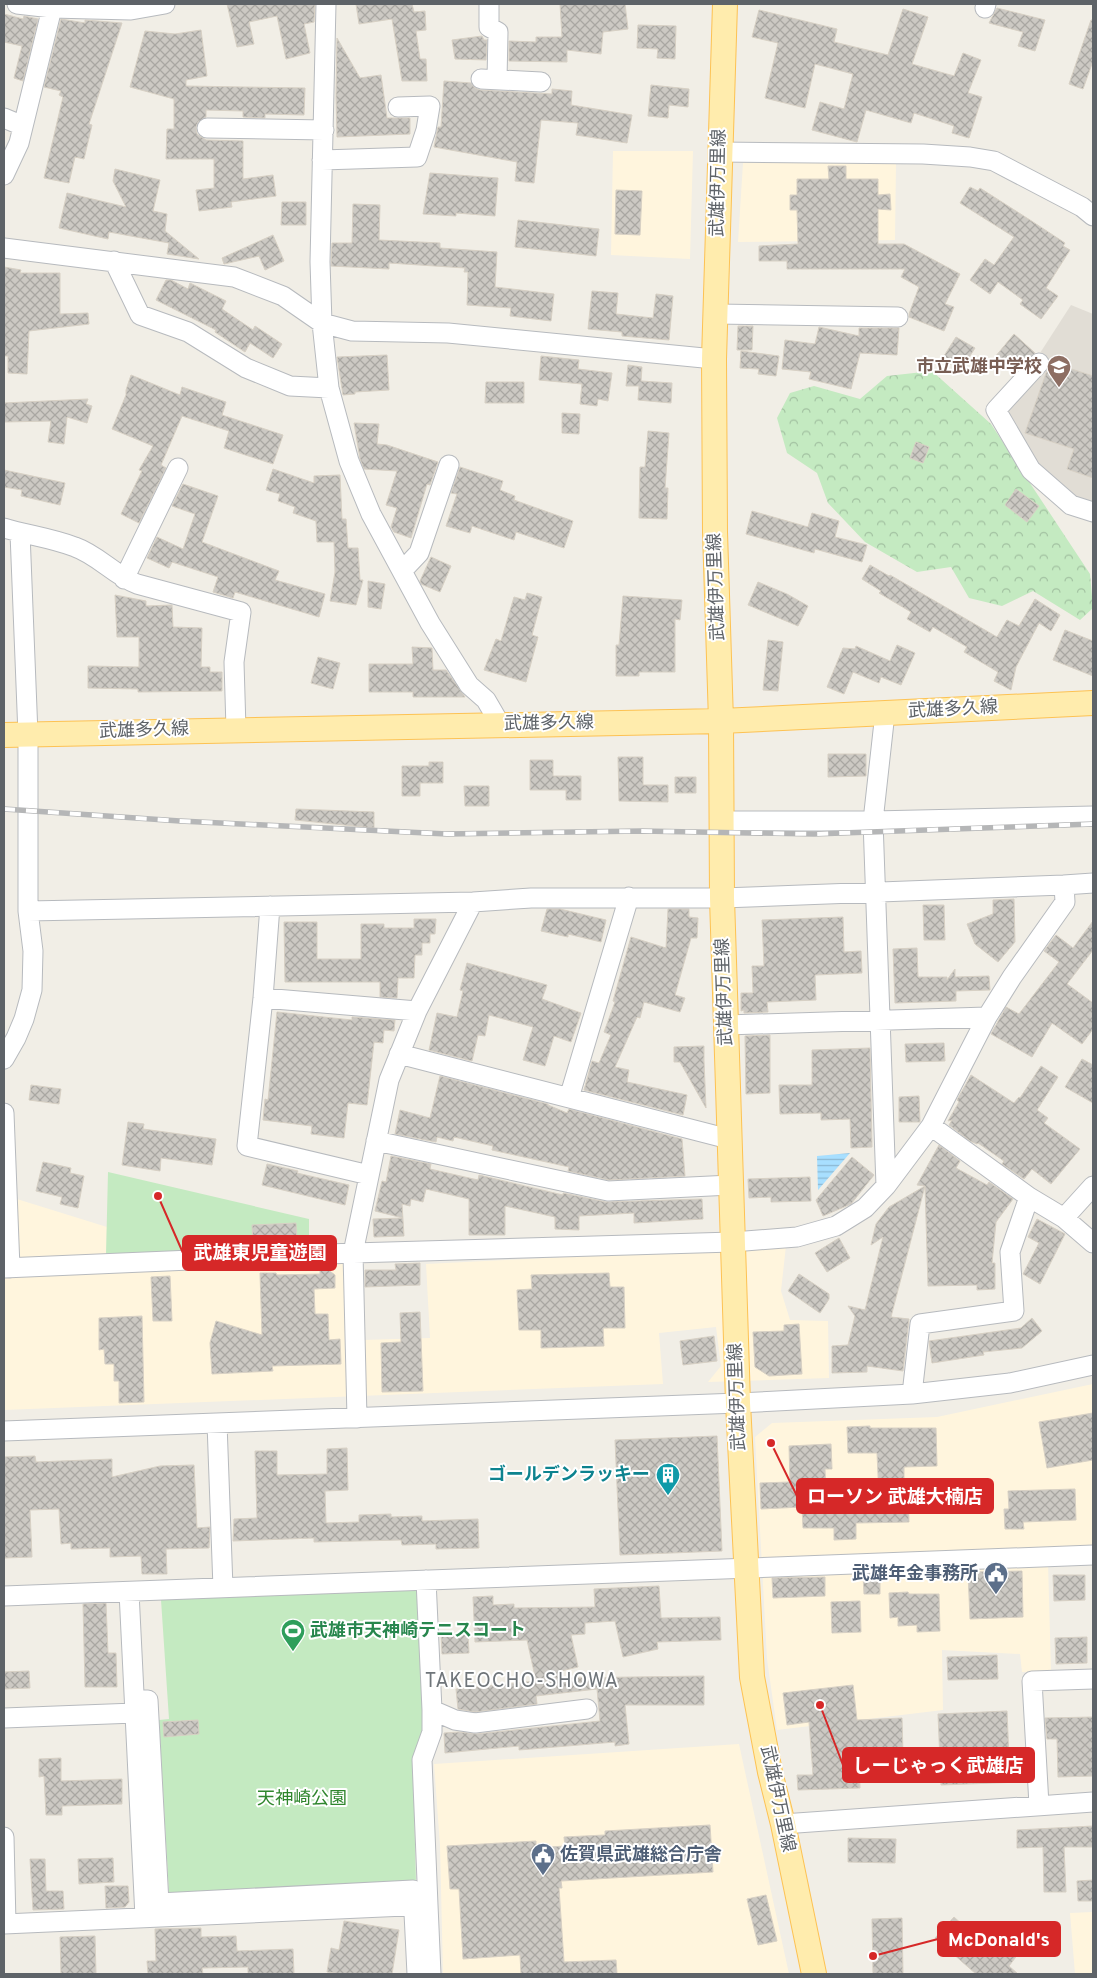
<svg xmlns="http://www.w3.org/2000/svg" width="1097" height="1978" font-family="Overpass,'Noto Sans JP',sans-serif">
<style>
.commercial{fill:#fff5dd}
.education{fill:#e1ddd5}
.forest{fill:url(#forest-crowns)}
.green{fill:#c4eac1}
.water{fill:url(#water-rules)}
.building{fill:url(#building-cross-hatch);stroke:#d7d0c4}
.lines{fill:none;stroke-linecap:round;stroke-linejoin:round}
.minor-casing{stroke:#b7babe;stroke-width:21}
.major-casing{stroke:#fdc253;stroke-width:26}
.minor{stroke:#fff;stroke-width:19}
.major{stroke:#ffecad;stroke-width:24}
.rail-casing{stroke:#b5b6b7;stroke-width:5.5}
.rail{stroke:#fff;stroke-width:4;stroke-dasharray:11;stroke-linecap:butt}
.labels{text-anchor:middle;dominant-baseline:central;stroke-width:4;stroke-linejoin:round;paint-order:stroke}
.street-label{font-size:18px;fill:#5e6368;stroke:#fff}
.education-label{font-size:18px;font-weight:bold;fill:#785e54;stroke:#fff;text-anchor:end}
.culture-label{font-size:18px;font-weight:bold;fill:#0d838f;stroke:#fff;text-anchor:end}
.service-label{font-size:18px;font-weight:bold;fill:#4e5e75;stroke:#fff;text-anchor:end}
.leisure-label{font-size:18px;font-weight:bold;fill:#27864d;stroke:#fff;text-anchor:start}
.park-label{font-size:18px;fill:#30862e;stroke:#fff}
.quarter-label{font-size:20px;letter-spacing:1px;fill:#6f757a;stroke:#fff}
.leader{fill:none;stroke:#d62828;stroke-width:2}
.callout-dot{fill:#d62828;stroke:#fff;stroke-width:2}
.callout{fill:#d62828;stroke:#d62828;stroke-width:2}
.callout-label{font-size:19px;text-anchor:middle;font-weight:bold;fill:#fff}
</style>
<defs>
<pattern id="forest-crowns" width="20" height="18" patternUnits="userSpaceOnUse" patternTransform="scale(1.25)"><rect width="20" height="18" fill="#c4eac1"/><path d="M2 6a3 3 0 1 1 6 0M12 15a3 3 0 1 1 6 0" fill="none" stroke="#a2c1a1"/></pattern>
<pattern id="water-rules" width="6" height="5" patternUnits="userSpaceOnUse" patternTransform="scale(1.25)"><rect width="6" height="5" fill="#a8dfff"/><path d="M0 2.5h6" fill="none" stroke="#8cb8d2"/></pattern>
<pattern id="building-cross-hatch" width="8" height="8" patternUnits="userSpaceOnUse" patternTransform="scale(1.25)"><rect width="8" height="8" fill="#ccc9c3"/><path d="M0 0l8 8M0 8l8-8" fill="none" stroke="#a9a7a2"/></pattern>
</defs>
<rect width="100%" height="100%" fill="#f1eee6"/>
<!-- commercial -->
<path class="commercial" d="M613,151H693L690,259L611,255Z
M896,162L895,240L738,242L743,163Z
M4,1195L107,1227L106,1254L361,1249L362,1340L430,1338L426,1264L786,1246L781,1291L790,1320L828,1321L829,1378L708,1382L721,1366L716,1327L659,1333L663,1384L4,1410Z
M1093,1384V1561L1048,1562L1051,1672H1022L1020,1654L942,1650L943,1710L777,1730L767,1659L755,1437L772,1423L937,1417Z
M739,1744L789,1974H443L440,1845L434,1764Z
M1093,1912V1974H1075L1070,1913Z"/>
<!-- education -->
<path class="education" d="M1071,305L1093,314V503L1077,498L1037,466L1004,409Z"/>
<!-- forest -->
<path class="forest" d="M932,371L991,424L1090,574L1093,608L1080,620L1033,591L1002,606L969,598L951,567L917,572L865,542L828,503L817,473L787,453L777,418L790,393L814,386L860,399L887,376Z"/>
<!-- green -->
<path class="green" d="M108,1172L309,1219V1248L106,1255Z
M419,1587L425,1726L413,1765L416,1883L169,1893L159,1720L169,1719L161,1600Z"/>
<!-- water -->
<path class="water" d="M850,1153L818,1190L817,1156Z"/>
<!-- building -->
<path class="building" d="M227,4H315L314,22L304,24L310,53L286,59L277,16L249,22L254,44L237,47Z
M356,4H412L414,12L425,11L426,30L416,31L420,59H426L427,81H402L392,19L359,24Z
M560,4H625L628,29L603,32L601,54L567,50V62L509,61V41L536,42V37H562Z
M997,8L1045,20L1035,51L1018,46L1023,32L989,23Z
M903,9L928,17L912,64L954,76L963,53L981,60L968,93L982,97L969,138L952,133L954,126L914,113L911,123L866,110L857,142L812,130L820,102L844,109L853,74L815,64L805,108L765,98L778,43L752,37L759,10L837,29L834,42L888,55Z
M4,14L23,19L24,16L38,19L23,81L14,78L22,46L4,42Z
M61,19L85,23V20L122,23L89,124L92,125L84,159L75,157L69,183L44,178L63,97L59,95L61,91L44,87Z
M1091,20H1093V61L1083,89L1069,84Z
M638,25L676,26L675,59L657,58L658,49L637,48Z
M201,30L207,76L186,80V86L305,88L304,115L265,114V118L243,117V111L206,110V117L198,122L196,127L197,134L206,140L243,141V179L273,175L276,196L231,202L232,207L199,211L196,190L214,188V159H166L167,129H174V99L130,87L145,31L175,34Z
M482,36L484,40H487L486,60L455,59L452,40Z
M337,38L360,78L381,75L387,118H410V134L337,137L336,96Z
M444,81L471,83L475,88L480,90L552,94V89L572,91L571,105L632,115L627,143L576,135L578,123L541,120L534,183L515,181L517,162L434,147L438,127H441Z
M651,85L689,89L688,107L669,105L668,118L648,116Z
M828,166H846V179H878V195L890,194L891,210L878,209V244H904L960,274L945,304L954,307L944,331L909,317V314L919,287L901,277L905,269H787V261H759V246L798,244L797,210H790V195H797V179H829Z
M115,169L160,180L153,211L167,214L165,231L199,259L167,254L169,243L109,232L108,239L59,228L67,193L126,207L113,181Z
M430,173L498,178L495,216L456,213V216L423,214Z
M970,187L978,191L980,188L1030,220L1065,243L1063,246L1070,250L1046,288L1058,296L1041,319L1020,304L1023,300L998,282L990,294L970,280L985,259L994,265L1014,237L960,203Z
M616,190L642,191L640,235L615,234Z
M282,202H306V225H281Z
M353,204L380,205L379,240L440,243V248L497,252L495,287L554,294L551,321L510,316L511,308L467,305L468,272H464L465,268L389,263V269L331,266L332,243H352Z
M518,220L599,229L596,256L515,247Z
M273,235L284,261L265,270L259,256L224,264L222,258Z
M4,267L21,270L20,273H60V314L88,313L89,324L29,331L27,374L8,373V356H4Z
M166,280H171L188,289L190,283L226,301L222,309L253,330L255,326L282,344L273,358L250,343L245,352L215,332L216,330L156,300Z
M592,291L618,293L616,314L653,318L656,294L673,296L669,340L622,336V332L588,329Z
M738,326H753L752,350H737Z
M819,327L859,336V328H899L897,355L860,353L851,389L809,379L811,372L782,369L785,340L815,344Z
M1014,334L1035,353L1014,374L995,357Z
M956,337L975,348L961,370L942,359Z
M741,351L779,356L776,376L758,374L759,369L740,368Z
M387,355L389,390L355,392V394L343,395L337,357Z
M541,356L579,360L578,369L612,373L608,401L598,399L597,406L580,404L582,384L539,380Z
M1050,362L1093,376V478L1067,469L1074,449L1025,433Z
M628,365L642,367L641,381L672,383L671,403L638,400L639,386H626Z
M131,375L180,395L182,387L226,402L222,415L283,435L273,464L224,448L229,431L182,416L161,465L166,468L139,523L121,514L142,471L139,470L153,446L112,429L126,395V390Z
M486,382H524V403H485Z
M88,399L86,404L92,406L87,423L67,417L64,444L48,442L51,421L4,422V403Z
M562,413L580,414L579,434L562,433Z
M354,423L379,424L377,444L387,445L438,462L430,485L427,484L411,538L394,532L391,527L397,508L386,505L397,471L364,469L360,459Z
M648,431L669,433L665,488H668L667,519L639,518L640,467H645Z
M916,442L929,447L923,463L910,458Z
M460,467L503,481L500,490L515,496L514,500L573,521L564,548L516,532L514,540L472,526L470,533L446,526L457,494L451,493Z
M273,469L314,483V476L340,475L342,519H346L348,548H358L360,580H363L356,605L330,601L335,572L334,542H317L316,521L293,513L295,507L278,501L280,494L266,490Z
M4,470L65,483L60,505L21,496L22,490L4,487Z
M183,484L218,496L202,542L279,571L275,580L325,594L319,617L235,592L233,598L213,592L218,577L172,562L169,568L147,558L157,537L183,549L195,514L172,506Z
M1016,489L1039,506L1027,522L1005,505Z
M752,511L808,527L812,513L839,521L835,537L867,545L862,562L815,549L814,553L746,534Z
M431,557L451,566L440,592L421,584L420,581Z
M870,565L889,576L890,575L997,637L1007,620L1019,626L1035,599L1060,615L1051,631L1039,623L1016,667L1011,690L994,681L998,672L964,652L967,647L933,627L930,632L907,619L911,612L879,593L881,591L862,579Z
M368,581L385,584L381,609L368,607Z
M758,582L787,594L808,606L798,626L748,605Z
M527,593L542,597L532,635L538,637L526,682L484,670L496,639L501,641L514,597L525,600Z
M115,595L146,601V606L172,605L173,627L202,628L201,667H210V672H222V691L138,692V689L88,688V666L139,667V637H117Z
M623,596L682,600L680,620L675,619V672H639V676H616V645H619Z
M1065,630L1093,641V676L1053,660Z
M768,640L783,642L778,691L763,690Z
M897,645L915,653L901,685L881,677L879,683L853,672L844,694L827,687L843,648L855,649L856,646L890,661Z
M412,647L432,648L433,670H446L465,697H413V692H369V664H413Z
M318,657L340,663L333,689L311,683Z
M828,754H866V776L828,777Z
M618,757H643V785H668V802L619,801Z
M530,760H553V776H581V800H566V790H530Z
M429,762H443V783H420V796H402V766H429Z
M675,777H696V793H675Z
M464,786H489V806H465Z
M296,809L374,812V828L295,820Z
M1014,899L1015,942L998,962L975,944L967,924L993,914V900Z
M923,905H944L945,940H924Z
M547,909H560L606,920L601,942L568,934V937L541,931Z
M668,909H689V917L698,918L697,938H691L675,995L685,998L680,1012L644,1002L640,1018L637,1017L615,1067L629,1070L627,1082L687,1095L683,1115L584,1090L592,1061L599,1063L611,1035L604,1032L615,1002L613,1001L631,937L666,948Z
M843,917L844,952L861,951L862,973L815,975L816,1000L767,1002L768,1012L744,1013V1010L741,1011V993H753L752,966H764L762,920Z
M414,919H436L435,934H430V943H422V955H415L414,978H398L397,998L380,997V982H285L284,922H317V959H361V924H384V928H414Z
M1093,921V950L1067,984L1093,1003V1029L1082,1044L1052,1023L1032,1057L991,1034L1006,1007L1019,1014L1059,962L1044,951L1056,935L1073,948Z
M917,948L918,977H947V980L955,969V977L989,976L990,990L956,991V1001L895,1003L893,949Z
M467,963L547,985L542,999L581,1013L571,1042L554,1036L545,1066L523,1060L533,1027L489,1015L485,1036L478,1035L472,1061L429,1050L437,1013L457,1017L463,991L460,990Z
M277,1012L352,1020V1017L395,1020L394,1031L384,1030L383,1043L374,1042L367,1105L348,1103L344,1138L311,1134L312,1126L263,1120L265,1099L268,1100Z
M770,1035V1093L746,1094L745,1036Z
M944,1043L945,1061L906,1062L905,1044Z
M704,1046V1061L706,1108L680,1062H674V1047Z
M870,1048L872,1147L851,1148L850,1119L821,1120V1113L780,1114L779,1085H812V1050Z
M1082,1059L1093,1065V1103L1065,1087Z
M1041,1066L1058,1077L1037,1110L1048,1118L1044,1123L1080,1149L1051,1184L1032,1169L1024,1179L1002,1164L1004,1161L978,1143L977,1144L970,1141L949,1125L952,1120L948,1121L959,1102L957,1100L971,1075L1014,1103L1019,1097L1020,1098Z
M440,1076L548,1104V1105L567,1113L569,1109L682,1139L685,1176L609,1180L568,1171L569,1167L492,1150L493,1146L454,1137L453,1141L437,1137L436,1142L395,1134L400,1110L430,1118Z
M31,1085L61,1089L59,1104L29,1100Z
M919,1096L920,1122H899V1097Z
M128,1122L144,1124L143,1129L216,1139L212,1165L161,1158L160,1171L122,1165Z
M939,1145L960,1161L956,1168L987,1185L989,1182L1013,1199L996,1222L992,1263H995V1289L977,1290V1285L928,1286L925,1186L891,1317L909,1319L903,1371L867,1366V1372L832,1373V1346L848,1345L855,1316L848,1306L865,1310L883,1237L871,1245L876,1224L889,1207L925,1186L917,1185Z
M391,1156L431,1164L430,1169L478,1180L479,1175L563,1195V1193L606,1202L702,1199L703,1219L634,1223V1213L579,1216V1230L555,1229V1217L505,1206V1235H469V1199L426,1189L423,1202L411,1199L410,1206L402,1204L404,1236L374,1237L373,1219L403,1218L375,1211L382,1181L386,1182Z
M852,1157L874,1175L851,1204L823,1216L816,1200Z
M43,1162L71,1168L70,1173L84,1176L78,1208L60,1204L62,1197L36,1191Z
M267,1164L298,1171L297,1173L349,1185L345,1205L262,1185Z
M810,1177L811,1201L771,1202V1197L749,1198L748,1179Z
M1037,1219L1065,1234L1040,1284L1023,1274L1039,1243L1028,1237Z
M296,1223L297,1241L253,1243L252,1225Z
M839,1238L850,1258L827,1272L815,1253Z
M420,1263V1285L365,1287V1270H396L395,1264Z
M320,1266H323L335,1275V1288L314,1289L315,1314H328L329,1340L340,1339L341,1364L272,1366L273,1371L212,1374L210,1343L216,1321L262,1335L260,1273H276L277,1275L320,1274Z
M609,1273L610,1287H624L625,1328H603L604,1346L541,1348V1330H519L517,1290L532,1289L531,1275Z
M799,1274L829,1294V1299L820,1313L788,1291Z
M170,1276L172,1321H153L151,1277Z
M420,1312L423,1391L382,1392L381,1343L401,1342L400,1313Z
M142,1316L144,1402L119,1403V1381H114V1364H105L104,1349L99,1350V1318Z
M1032,1318L1042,1331L1022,1348L983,1352L984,1355L932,1363L929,1341L1021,1328Z
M799,1324L802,1374L769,1376L755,1367L753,1332L784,1331V1325Z
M714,1336L717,1361L683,1365L680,1341Z
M1093,1413V1460L1047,1468L1039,1422Z
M870,1426V1428H936L937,1466L904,1467V1496L908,1495L909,1522L856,1523V1539L834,1540V1528H803L802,1507L761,1509L760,1483L790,1482L789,1446L831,1444L832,1469H825L826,1497L879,1496L877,1453H848L847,1427Z
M717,1436L722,1551L620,1555L615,1440Z
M347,1448L348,1490L325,1491L326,1523L359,1522V1515L391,1514V1517L422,1516V1521L478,1519L479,1548L436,1549V1544L402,1545L401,1540L314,1542V1538L233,1541L234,1519L257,1518L255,1451H277V1475L327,1474V1449Z
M35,1456L36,1462L112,1459V1477L160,1466L194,1465L197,1528L210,1527L209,1548L166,1549L167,1574H142L141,1556L110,1557V1548L71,1549V1543L61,1544L59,1509L30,1510L32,1557L4,1558V1457Z
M1075,1489L1076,1520L1023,1522L1024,1529H1005L1004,1509H1009L1008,1491Z
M1022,1571L1023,1617L970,1619L968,1572Z
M880,1574V1594H864L863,1575Z
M1053,1575H1085V1600L1054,1601Z
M825,1577V1596L773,1598L772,1578Z
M659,1586L661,1618L720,1617L721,1640L657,1642L658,1649L623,1657L615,1621L585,1623V1634L571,1635L578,1667L561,1671L562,1678L704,1676V1705H625L629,1744L615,1746V1742L519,1750V1746L445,1753L444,1733L459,1732L476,1734L600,1721L597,1689L536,1696L537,1704L475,1712L458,1709L456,1689L536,1681L527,1640L475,1642L473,1597L493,1596V1605L514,1604V1608L595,1607L594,1589Z
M908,1592L909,1594H939L940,1631L917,1632V1625L898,1626V1617L890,1618L889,1593Z
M860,1601L861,1632L832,1633L831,1602Z
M106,1603L108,1653H116L117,1687H85L83,1604Z
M468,1633L469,1653L442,1654L441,1634Z
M1087,1637V1663L1056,1664L1055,1638Z
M997,1655L998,1679L948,1680L947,1657Z
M29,1671L30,1688L4,1689V1672Z
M853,1685L857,1720L902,1718L903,1754L859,1758L860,1788L798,1790L797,1775H813L809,1722L787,1725L783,1693Z
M1007,1711L1009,1758H1020L1021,1782L941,1785L938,1714Z
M1093,1717V1776L1058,1777L1057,1739H1047L1045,1718Z
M198,1720L199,1734L164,1737L163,1722Z
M61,1758V1781L122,1779V1804L62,1806V1815H46L44,1776L39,1777V1759Z
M710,1825L713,1872L561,1881L562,1888H559L564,1962L616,1960L617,1974H521L520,1955L463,1959L459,1889H450L447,1846L536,1841V1848L565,1846L564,1837L605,1835V1831Z
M1093,1826V1847H1064L1066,1892H1044L1043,1847L1017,1848V1830Z
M848,1838L896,1839L895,1863L848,1862Z
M113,1858L114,1882L79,1884L78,1859Z
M30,1859H45L46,1891H63L64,1909L33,1910Z
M1093,1880V1901H1078L1077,1881Z
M105,1886H128L129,1902L125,1907L106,1908Z
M766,1895L777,1941L758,1945L747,1899Z
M954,1917L997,1956L1016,1932L1028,1941L1009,1966L1018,1974H976L935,1938Z
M902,1918L903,1974H873L872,1919Z
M344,1921L399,1930L392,1974H342L327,1972L331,1948L339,1950Z
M201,1928V1937L236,1936L237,1951L293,1949L294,1974H248V1967L202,1968L203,1974H148L147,1961H156L155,1929Z
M95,1936L96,1974H61L60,1937Z"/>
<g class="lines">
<defs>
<path id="minor" d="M17,4L52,8L131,10L165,4
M326,4L320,262L322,323L329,388L349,461L371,514L430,623L469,685L486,700L500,724
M489,4V27L498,32L497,80
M985,8L986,4
M481,79L541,82
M4,118L23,126
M207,128L324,130
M719,152L923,154L970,157L994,161L1082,207L1093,216
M322,160L417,157L426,130L430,106L398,107
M4,175L19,143L53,4
M4,248L234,277L283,296L322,323L352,331L448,333L714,359
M114,261L140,315L188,332L246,368L290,386L329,388
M716,314L898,317
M1039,363L996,410L1031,470L1071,505L1093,512
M4,528C27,535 52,538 75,547C98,555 114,575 137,584L241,612L234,662L236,729
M402,571L419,553L449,465
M124,579L178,468
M722,821H873L1093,816
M270,906L263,998L247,1146L369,1175
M28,911L473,902L531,898H722L1064,885
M263,998L417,1011
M726,1025L987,1017
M399,1054L729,1139
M4,1059L16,1038L24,1019L32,990L33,951L28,911V735L20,533
M569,1098L629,897
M4,1113L10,1268
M931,1126L987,1017L1012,977L1065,902L1064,885L1093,883
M376,1141L608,1191L731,1185
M886,1186L931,1126L1029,1197
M1064,1218L1093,1186
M4,1268L353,1253L733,1242L797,1237L836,1226L865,1208L886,1186L873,821L885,713
M912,1394L920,1324L1014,1311L1010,1252L1029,1197L1064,1218L1093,1243
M357,1418L353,1253L389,1080L417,1011L473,902
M217,1423L223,1588
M4,1431L738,1403L912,1394L1010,1383L1093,1365
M129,1592L145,1917
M4,1596L1093,1555
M142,1700H148L159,1903L413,1890V1898
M432,1710L455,1720L475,1723L587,1709
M4,1718L135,1713
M1039,1805L1032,1681L1093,1679
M783,1824L1093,1802
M4,1837L6,1924
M428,1905L431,1974
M414,1913L417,1974
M4,1924L428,1905L422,1760L432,1732V1710L426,1580"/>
<path id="major" d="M725,4L714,359L715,532L721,721L722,898L738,1403L752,1677L770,1772L783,1824L814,1974
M4,735L721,721L1093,703"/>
</defs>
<!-- minor casing -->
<use href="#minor" class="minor-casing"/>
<!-- major casing -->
<use href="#major" class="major-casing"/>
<!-- minor -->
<use href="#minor" class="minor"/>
<!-- major -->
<use href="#major" class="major"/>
<defs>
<path id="rail" d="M4,809L180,821L447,834L641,831L814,834L1093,824"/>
</defs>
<!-- rail casing -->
<use href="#rail" class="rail-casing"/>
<!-- rail -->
<use href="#rail" class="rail"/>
</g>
<!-- icons -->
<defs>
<symbol id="school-pin" viewBox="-11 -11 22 30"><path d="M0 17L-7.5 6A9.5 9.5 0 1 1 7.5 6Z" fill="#8d6e63" stroke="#fff"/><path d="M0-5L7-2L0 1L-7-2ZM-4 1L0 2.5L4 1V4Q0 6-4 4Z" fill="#fff"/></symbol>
<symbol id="building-pin" viewBox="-11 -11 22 30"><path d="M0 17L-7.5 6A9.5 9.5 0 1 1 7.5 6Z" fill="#0f9aa8" stroke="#fff"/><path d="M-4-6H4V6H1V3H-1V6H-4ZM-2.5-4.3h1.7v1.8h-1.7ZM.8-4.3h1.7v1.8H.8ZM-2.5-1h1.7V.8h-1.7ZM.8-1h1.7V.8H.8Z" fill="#fff"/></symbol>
<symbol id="civic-pin" viewBox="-11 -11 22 30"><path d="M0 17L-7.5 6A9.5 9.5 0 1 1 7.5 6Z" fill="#5c6f8a" stroke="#fff"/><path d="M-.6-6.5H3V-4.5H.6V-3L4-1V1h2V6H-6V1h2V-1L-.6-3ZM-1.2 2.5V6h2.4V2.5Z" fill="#fff"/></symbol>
<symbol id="stadium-pin" viewBox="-11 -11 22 30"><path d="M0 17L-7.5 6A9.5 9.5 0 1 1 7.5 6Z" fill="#2e9e5b" stroke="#fff"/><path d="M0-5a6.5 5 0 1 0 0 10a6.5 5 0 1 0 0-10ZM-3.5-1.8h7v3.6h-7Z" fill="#fff"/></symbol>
</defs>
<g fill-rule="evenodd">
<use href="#school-pin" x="1045" y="353" width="28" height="38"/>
<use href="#building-pin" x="654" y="1461" width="28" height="38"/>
<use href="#civic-pin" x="982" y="1560" width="28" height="38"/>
<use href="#stadium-pin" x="279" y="1617" width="28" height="38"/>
<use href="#civic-pin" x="529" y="1841" width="28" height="38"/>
</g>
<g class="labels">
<!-- street labels -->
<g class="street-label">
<text transform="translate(719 183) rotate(-89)">武雄伊万里線</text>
<text transform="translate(717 587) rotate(-92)">武雄伊万里線</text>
<text transform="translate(953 710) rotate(-3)">武雄多久線</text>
<text transform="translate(549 724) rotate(-1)">武雄多久線</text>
<text transform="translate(144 731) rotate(-2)">武雄多久線</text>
<text transform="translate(725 992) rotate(-92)">武雄伊万里線</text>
<text transform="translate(738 1397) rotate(-92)">武雄伊万里線</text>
<text transform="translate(777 1799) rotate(78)">武雄伊万里線</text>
</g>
<!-- education labels -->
<g class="education-label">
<text x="1042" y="367">市立武雄中学校</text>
</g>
<!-- culture labels -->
<g class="culture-label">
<text x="650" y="1475">ゴールデンラッキー</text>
</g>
<!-- service labels -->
<g class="service-label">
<text x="978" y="1574">武雄年金事務所</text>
<text x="560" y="1855" text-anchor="start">佐賀県武雄総合庁舎</text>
</g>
<!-- leisure labels -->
<g class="leisure-label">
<text x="310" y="1631">武雄市天神崎テニスコート</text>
</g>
<!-- park labels -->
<g class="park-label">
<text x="302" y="1799">天神崎公園</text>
</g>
<!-- quarter labels -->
<g class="quarter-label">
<text x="522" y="1682">TAKEOCHO-SHOWA</text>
</g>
</g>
<!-- callouts -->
<path class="leader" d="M158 1196L183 1253M771 1443L797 1496M820 1705L843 1765M873 1956L938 1939"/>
<g class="callout-dot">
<circle cx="158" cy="1196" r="5"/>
<circle cx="771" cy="1443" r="5"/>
<circle cx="820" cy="1705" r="5"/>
<circle cx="873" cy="1956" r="5"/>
</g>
<g class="callout">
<rect x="183" y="1236" width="153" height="34" rx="5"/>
<rect x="797" y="1479" width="196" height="34" rx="5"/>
<rect x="843" y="1748" width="191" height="34" rx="5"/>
<rect x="938" y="1922" width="122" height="34" rx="5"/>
</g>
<g class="callout-label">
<text x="260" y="1259">武雄東児童遊園</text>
<text x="895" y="1503">ローソン 武雄大楠店</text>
<text x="938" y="1772">しーじゃっく武雄店</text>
<text x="999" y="1946">McDonald's</text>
</g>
<!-- border -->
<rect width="1097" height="1978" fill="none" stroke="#5e6368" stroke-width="10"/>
</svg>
